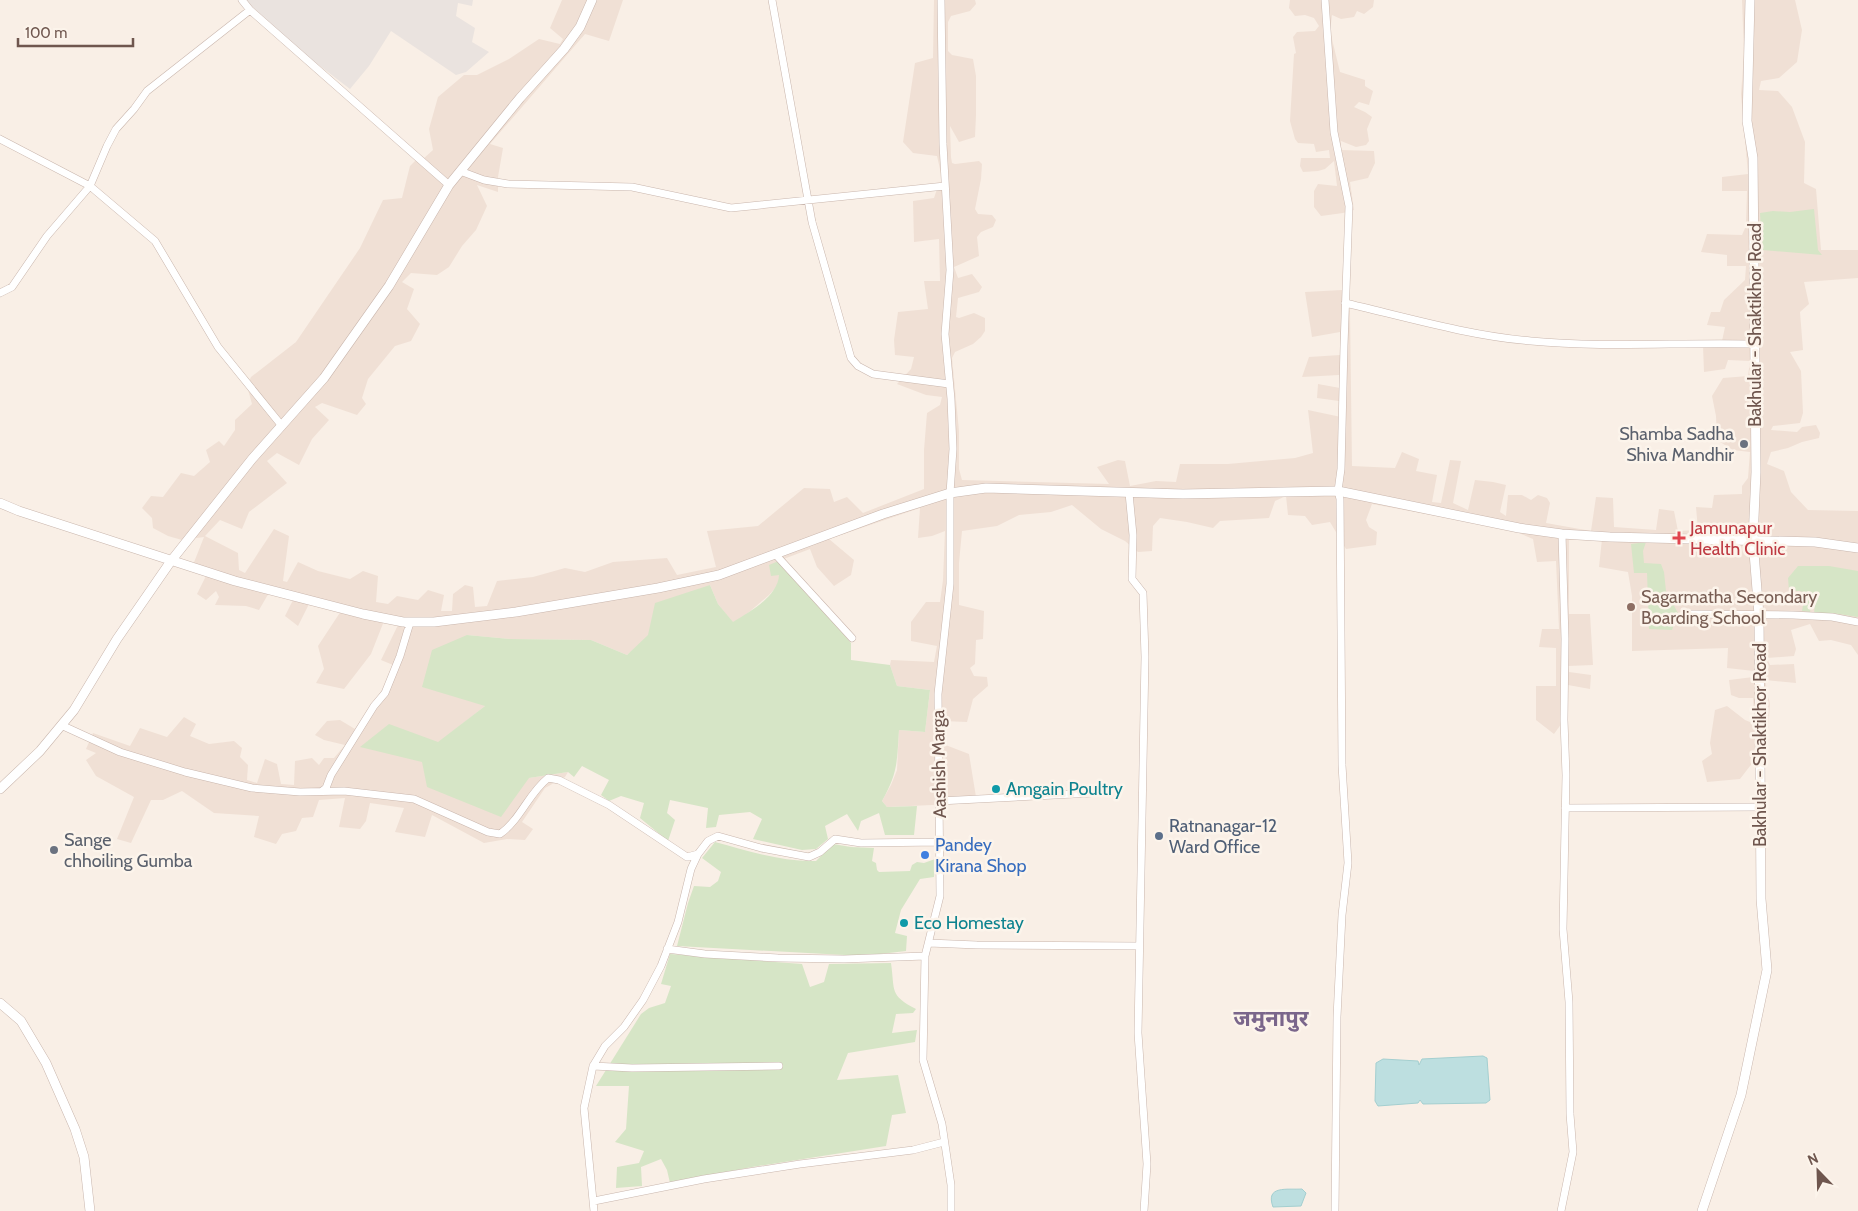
<svg xmlns="http://www.w3.org/2000/svg" width="1858" height="1211" font-family="Cabin,'Noto Sans Devanagari',sans-serif">
<style>
.residential{fill:#f0e0d5}
.industrial{fill:#eae3df}
.green{fill:#d6e5c6}
.water{fill:#bddfe0;stroke:#a4cfd0}
.lines{fill:none;stroke-linecap:round;stroke-linejoin:round}
.minor-casing{stroke:#c9b6ad;stroke-width:8}
.tertiary-casing{stroke:#c9b6ad;stroke-width:10}
.minor{stroke:#fff;stroke-width:7}
.tertiary{stroke:#fff;stroke-width:9}
.worship-dot{fill:#6b7280;stroke:#fcf4eb;stroke-width:2}
.health-dot{fill:#e0444e;stroke:#fcf4eb;stroke-width:2}
.education-dot{fill:#8d6e63;stroke:#fcf4eb;stroke-width:2}
.culture-dot{fill:#0f9aa8;stroke:#fcf4eb;stroke-width:2}
.service-dot{fill:#5c6f8a;stroke:#fcf4eb;stroke-width:2}
.shop-dot{fill:#3f7fe0;stroke:#fcf4eb;stroke-width:2}
.labels{text-anchor:middle;dominant-baseline:central;stroke-width:5;stroke-linejoin:round;paint-order:stroke}
.street-label{font-size:18px;fill:#6f564e;stroke:#fcf4eb}
.worship-label{font-size:18px;fill:#5b616d;stroke:#fcf4eb;text-anchor:end}
.health-label{font-size:18px;fill:#be3a42;stroke:#fcf4eb;text-anchor:start}
.education-label{font-size:18px;fill:#785e54;stroke:#fcf4eb;text-anchor:start}
.culture-label{font-size:18px;fill:#0d838f;stroke:#fcf4eb;text-anchor:start}
.service-label{font-size:18px;fill:#4e5e75;stroke:#fcf4eb;text-anchor:start}
.shop-label{font-size:18px;fill:#366cbe;stroke:#fcf4eb;text-anchor:start}
.district-label{font-size:22px;font-weight:bold;fill:#7a668b;stroke:#fcf4eb}
</style>
<rect width="100%" height="100%" fill="#f9efe6"/>
<!-- residential -->
<path class="residential" d="M562,0H623L609,41L585,34L490,144L503,148L498,177V192L477,185L487,206L476,230L462,246L449,267L437,275L411,273L402,282L414,289L407,309L420,324L411,341L395,346L368,379L362,398L366,404L357,415L322,403L315,407L329,420L312,439L299,465L277,453L267,461L287,483L249,512L242,529L220,520L205,536L238,553L239,570L245,573L274,529L289,536L283,581L287,582L298,562L318,571L350,579L363,571L378,576L376,602L388,604L397,596L418,600L428,590L444,595L441,611H452L453,594L465,585L473,587L475,607L487,606L497,581L533,577L565,568L585,572L613,562L667,558L677,575L716,567L707,531L758,526L804,488L830,489L834,502L847,497L863,513L924,489V450L927,413L940,405L942,397L926,395L897,384L911,369L914,357L895,355L894,340L898,312L928,309L924,281H940L939,239L914,242L913,201L934,198L937,189L943,182L937,156L913,153L903,142L915,63L933,58L934,0H975L976,4L970,11L951,16L948,22V51L952,55L973,59L976,76V115L975,137L959,142L950,126L951,157L952,163L955,164L979,161L982,164L981,179L975,209L978,214L992,215L996,220L993,227L981,232L977,237L979,256L954,267L958,278L972,274L982,287L979,292L958,298L956,317L959,318L974,313L985,318V331L981,337L973,344L955,352L952,358L959,431V469L962,480L1109,484L1097,467L1118,460L1125,461L1130,486L1156,481L1176,482L1180,464H1228L1295,458L1313,453L1308,410L1341,417L1339,401L1317,398L1318,384L1340,388L1339,375L1302,377L1309,357L1340,355V332L1312,337L1305,292L1342,290L1350,311L1352,466L1395,468L1402,452L1419,459L1416,471L1437,475L1432,502L1441,503L1450,460L1461,461L1453,503L1468,510L1475,480L1493,482L1506,485L1500,512L1506,516L1508,495H1522L1531,500L1538,495L1547,498L1550,503L1546,523L1591,531L1596,497L1613,498L1614,527L1656,530L1659,509L1674,511L1678,531L1698,530L1696,507L1712,508L1714,495L1742,494V486L1748,478L1750,452L1733,450L1717,440L1716,416L1712,396L1723,378L1748,376L1750,361L1728,360L1725,369L1704,372L1703,346L1722,341L1725,327L1707,325L1711,312H1720L1724,300L1745,280L1746,266H1727V255L1701,252L1707,234L1742,235L1746,226L1747,191H1722V177L1748,174L1741,94L1744,55L1742,0H1795L1802,30L1797,62L1779,78L1761,81L1759,90L1778,91L1792,107L1805,142L1804,183L1816,189L1821,250H1858V278L1804,282L1809,304L1800,312L1803,350L1790,352L1801,371L1803,413L1800,423L1773,426L1771,430L1797,432L1802,427L1816,425L1820,433L1819,438L1802,442L1788,448L1771,452L1767,464L1784,471L1791,492L1808,510L1858,511V655L1851,645L1831,640L1819,641L1810,624L1791,630L1796,649L1794,656L1767,658L1770,665L1794,664L1796,683L1765,680L1770,704L1767,744L1740,779L1707,782L1702,761L1712,754L1710,743L1715,710L1727,706L1745,720L1755,724L1753,698H1739L1731,695L1729,680L1753,677L1754,671L1727,668L1728,648L1632,651V596L1628,572L1599,567L1602,539L1569,540V614H1590L1593,665L1568,666L1569,672L1591,675L1590,689L1568,685L1567,716L1554,734L1536,720V686H1556V648L1539,647L1542,629H1559L1556,561L1537,562L1533,539L1512,530L1372,504L1366,520L1369,527L1377,532L1376,545L1346,549L1330,522L1312,525L1305,516L1288,515L1286,496L1275,501L1269,518L1220,521L1213,528L1187,522L1160,518L1153,526L1152,551L1138,552L1125,541L1101,529L1072,505L1051,512L1019,515L997,526L962,531L959,563V605L984,611L983,639L976,640L975,664L970,668L974,676L987,677L988,686L973,699L967,722L943,721V744L969,754L977,803L887,807L882,801L891,785L897,770L899,730L925,732L930,690L897,686L890,665L891,660L934,662L937,646L911,641V622L926,602H940L943,580L945,531L932,536L918,538L920,508L829,539L854,560L851,575L834,586L817,567L810,549L781,560L779,584L769,595L748,613L733,623L718,604L710,585L627,655L591,640L510,639L467,635L485,706L438,743L389,724L529,778L568,772L565,777L545,788L522,822L533,829L525,840L507,839L484,843L432,815L425,837L395,832L404,808L370,803L366,821L360,829L339,827L345,798L319,800L313,817L302,818L296,831L282,834L276,844L254,837L259,816L214,813L182,791L163,800H151L131,843L117,839L134,797L96,776L86,760L96,753L86,749L93,733L130,746L140,728L167,737L184,717L196,724L190,736L209,744L234,741L242,748L240,757L248,765L247,780L257,783L265,759L277,764L281,784L294,785L295,761L312,758L319,765L324,758H334L345,745L324,740L315,735L327,721L340,720L355,729L384,687L393,665L381,660L398,625L384,621L371,654L344,689L316,683L324,669L318,646L341,611L310,602L298,626L285,616L294,598L270,591L259,610L246,606L215,605L219,597L216,591L206,600L197,594L207,574L191,570L204,537L182,540L168,536L153,528L152,518L142,508L151,496L163,497L181,473L194,476L210,462L206,450L219,441L224,446L235,430V420L252,404L247,386L251,377L296,342L360,248L383,200L402,198L410,166L415,161L423,159L433,150L429,129L438,97L464,75H477L509,59L539,39L560,44L563,39L550,28Z
M1290,0H1374L1373,7L1364,14L1357,11L1354,17L1341,19L1332,15L1330,31L1340,72L1365,80V86L1373,91L1369,105L1359,102L1354,107L1365,112L1372,117L1367,129L1369,141L1366,145L1356,147L1341,141V150L1374,151L1375,163L1368,178L1350,182L1354,210L1343,213L1321,216L1314,207V191L1318,184L1337,186L1334,161L1325,169L1318,171L1303,172L1300,166L1301,158H1330L1329,150L1316,152L1314,144L1298,143L1295,139L1290,121L1294,54L1296,53L1293,37L1297,32L1315,31L1319,26L1314,18L1305,15L1295,16L1289,8Z"/>
<!-- industrial -->
<path class="industrial" d="M245,0H473L472,6L458,3L456,16L475,28L472,42L489,52L466,72L456,75L391,31L369,66L350,89L307,56Z"/>
<!-- green -->
<path class="green" d="M1814,209L1818,250L1822,255L1762,250L1760,213L1773,211L1790,212Z
M1646,542L1643,551L1644,563L1661,564L1664,572L1666,591L1678,613L1672,630L1649,629L1647,573H1634L1631,544Z
M781,560L851,643V660L890,665L897,686L930,690L925,732L899,730C897,761 898,773 882,801L887,807L917,806L914,835H885L879,813L861,821L858,831L847,814L825,826L828,839L816,849L802,850L753,839L762,819L750,812L719,815L716,827L706,828L708,808L670,800L667,813L675,820L668,841L640,818L644,803L621,796L609,801L601,795L609,780L582,766L574,777L568,772L529,778L501,817L427,787L422,762L360,747L389,724L438,742L485,706L422,687L432,650L467,635L510,639L591,640L627,655L648,635L655,603L710,585L718,604L733,622C750,612 778,596 779,575L771,576L769,565Z
M1798,566H1829L1858,571V617L1832,613H1814L1816,596L1813,595L1810,612L1802,611L1805,593L1800,591H1789L1788,578Z
M715,842C748,851 782,862 816,861L833,844L851,847L874,848L872,861L876,863L877,870L879,872L910,871L912,865L917,862L924,863L935,859L934,877L920,879L901,910L895,933L907,936L906,951L863,956L677,946L688,903L694,886L710,887L718,881L721,872L702,858Z
M670,954L802,964L810,987L824,982L829,964L891,963C895,991 889,995 916,1009L913,1013L896,1014L892,1033L917,1030L915,1042L848,1053L837,1080L898,1075L906,1113L892,1115L886,1146L752,1167L670,1183L667,1170L661,1159L641,1167L642,1186L616,1188L617,1167L639,1163L644,1151L615,1142L626,1129L629,1086H596L641,1014L649,1008L665,1003L671,986L661,984Z"/>
<!-- water -->
<path class="water" d="M1483,1056L1487,1058L1490,1100L1486,1103L1423,1104L1420,1100L1418,1103L1378,1106L1375,1101L1376,1063L1383,1059L1418,1061L1419,1065L1422,1059Z
M1302,1189L1306,1193L1301,1206L1273,1207C1265,1185 1287,1190 1302,1189Z"/>
<g class="lines">
<defs>
<path id="minor" d="M242,0L250,10
M772,0L812,222L851,358L858,366L873,374L949,384
M941,0L943,144L950,270L945,334L951,399L953,449L950,493V584L938,694L940,896L925,956L923,1060L942,1124L951,1185V1211
M1325,0L1334,132L1349,206L1344,346L1341,469L1338,491L1340,499L1342,765L1348,863L1342,915L1337,1017L1335,1211
M0,139L90,186L155,241L218,347L282,426
M460,171L484,180L508,184L632,187L731,208L945,186
M0,293L12,287L47,236L90,186L107,146L116,129L134,109L147,91L250,10L449,185
M1345,303C1405,317 1470,336 1531,341C1605,348 1680,342 1755,344
M1129,493L1133,535L1132,579L1143,593L1145,657L1138,1033L1147,1164L1144,1211
M776,555L852,638
M1689,614L1793,615L1832,617L1858,622
M61,725L120,752L185,772L252,788L300,792L344,791L414,799L488,832L500,834C521,819 528,794 548,778L559,780L609,805L687,857L698,854L708,841L718,836L761,848L809,857L820,852L835,839L861,843L941,842
M322,791L326,788L331,775L374,706L385,693L400,656L409,626L405,622
M939,801L1093,793
M1565,808L1760,807
M929,943L977,945L1138,946
M667,949L705,954L778,958L844,959L925,956
M593,1066L632,1068L779,1066
M594,1201L704,1179L800,1164L913,1150L944,1142
M594,1211L584,1108L593,1066L605,1046L624,1027L643,1000L661,966L678,922L691,869L698,854
M1561,1211L1573,1152L1570,1114L1569,1002L1563,929L1566,775L1564,720L1565,639L1562,534"/>
<path id="tertiary" d="M0,503L19,511L235,581L363,614L403,622H434L516,612L658,588L719,575L883,514L950,493L986,488L1183,494L1338,491L1519,528L1562,534L1610,537L1815,542L1858,548
M0,789L40,751L74,710L117,639L171,561L252,459L324,378L389,286L449,185L520,98L564,49L580,27L592,0
M0,1003L21,1021L46,1063L75,1129L84,1157L90,1211
M1702,1211L1741,1095L1767,970L1761,899L1759,615L1753,540L1756,472L1753,158L1747,121L1750,0"/>
</defs>
<!-- minor casing -->
<use href="#minor" class="minor-casing"/>
<!-- tertiary casing -->
<use href="#tertiary" class="tertiary-casing"/>
<!-- minor -->
<use href="#minor" class="minor"/>
<!-- tertiary -->
<use href="#tertiary" class="tertiary"/>
</g>
<!-- markers -->
<g class="worship-dot">
<circle cx="1744" cy="444" r="5"/>
<circle cx="54" cy="850" r="5"/>
</g>
<path class="health-dot" d="M1676.5 530.5h5v5h5v5h-5v5h-5v-5h-5v-5h5z"/>
<circle class="education-dot" cx="1631" cy="607" r="5"/>
<g class="culture-dot">
<circle cx="996" cy="789" r="5"/>
<circle cx="904" cy="923" r="5"/>
</g>
<circle class="service-dot" cx="1159" cy="836" r="5"/>
<circle class="shop-dot" cx="925" cy="855" r="5"/>
<g class="labels">
<!-- street labels -->
<g class="street-label">
<text transform="translate(1755 325) rotate(-90)">Bakhular - Shaktikhor Road</text>
<text transform="translate(1760 745) rotate(-90)">Bakhular - Shaktikhor Road</text>
<text transform="translate(939 764) rotate(-91)">Aashish Marga</text>
</g>
<!-- worship labels -->
<g class="worship-label">
<text x="1734" y="434">Shamba Sadha<tspan x="1734" dy="21">Shiva Mandhir</tspan></text>
<text x="64" y="840" text-anchor="start">Sange<tspan x="64" dy="21">chhoiling Gumba</tspan></text>
</g>
<!-- health labels -->
<g class="health-label">
<text x="1690" y="528">Jamunapur<tspan x="1690" dy="21">Health Clinic</tspan></text>
</g>
<!-- education labels -->
<g class="education-label">
<text x="1641" y="597">Sagarmatha Secondary<tspan x="1641" dy="21">Boarding School</tspan></text>
</g>
<!-- culture labels -->
<g class="culture-label">
<text x="1006" y="789">Amgain Poultry</text>
<text x="914" y="923">Eco Homestay</text>
</g>
<!-- service labels -->
<g class="service-label">
<text x="1169" y="826">Ratnanagar-12<tspan x="1169" dy="21">Ward Office</tspan></text>
</g>
<!-- shop labels -->
<g class="shop-label">
<text x="935" y="845">Pandey<tspan x="935" dy="21">Kirana Shop</tspan></text>
</g>
<!-- district labels -->
<g class="district-label">
<text x="1271" y="1018">जमुनापुर</text>
</g>
</g>
<!-- north arrow -->
<g transform="translate(1818 1171) rotate(337)" stroke="#fcf4eb" stroke-width="4" paint-order="stroke">
<path d="M0-4L9 19L0 12L-9 19Z" fill="#6f564e"/>
<text y="-8" font-size="14" font-weight="bold" text-anchor="middle" fill="#6f564e">N</text>
</g>
<!-- scale -->
<path d="M18 38v8h115v-8" fill="none" stroke="#6f564e" stroke-width="2.5"/>
<text x="25" y="38" font-size="15" fill="#6f564e" stroke="#fcf4eb" stroke-width="4" paint-order="stroke">100 m</text>
</svg>
